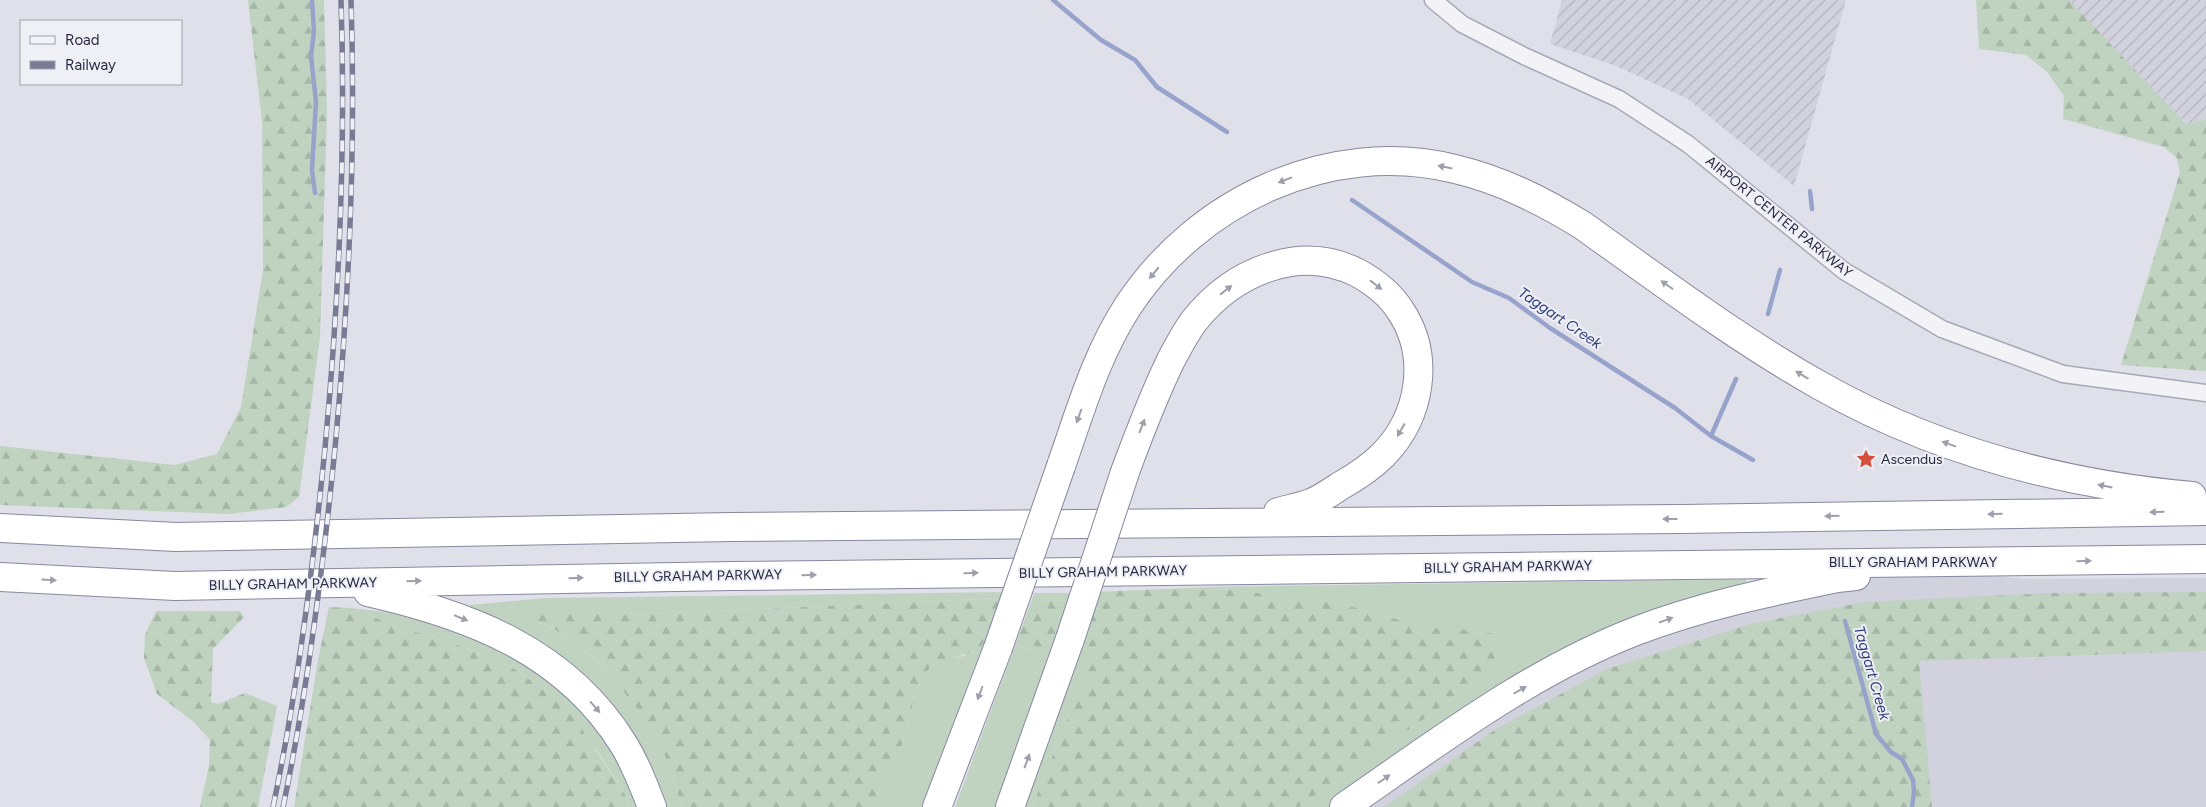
<svg xmlns="http://www.w3.org/2000/svg" width="2206" height="807" font-family="Figtree,sans-serif">
<style>
.built{fill:#d1d2de}
.industrial{fill:url(#industrial-furrows)}
.grass{fill:#c0d3c0}
.forest{fill:url(#forest-firs)}
.lines{fill:none;stroke-linecap:round;stroke-linejoin:round}
.stream{stroke:#98a3cb;stroke-width:4.5}
.minor-casing{stroke:#a8a9b7;stroke-width:19}
.trunk-casing{stroke:#8689a0;stroke-width:30}
.minor{stroke:#f2f2f7;stroke-width:16}
.trunk{stroke:#fff;stroke-width:28}
.rail-casing{stroke:#787b93;stroke-width:5.5}
.rail{stroke:#eef0f6;stroke-width:4;stroke-dasharray:11;stroke-linecap:butt}
.trunk-bridge-casing{stroke:#8689a0;stroke-width:30;stroke-linecap:butt}
.trunk-bridge{stroke:#fff;stroke-width:28}
.oneway{fill:#9e9faa}
.labels{text-anchor:middle;dominant-baseline:central;stroke-width:4;stroke-linejoin:round;paint-order:stroke}
.street-label{font-size:14px;fill:#272941;stroke:#eef0f6}
.poi-label{font-size:14px;fill:#272941;stroke:#eef0f6;text-anchor:start}
.water-label{font-size:15px;font-style:italic;fill:#2f3c77;stroke:#eef0f6}
</style>
<defs>
<pattern id="industrial-furrows" width="10" height="10" patternUnits="userSpaceOnUse" patternTransform="scale(1.25)"><rect width="10" height="10" fill="#d1d2de"/><path d="M-1 1l2-2M0 10L10 0M9 11l2-2" fill="none" stroke="#b3b4c0"/></pattern>
<pattern id="forest-firs" width="22" height="20" patternUnits="userSpaceOnUse" patternTransform="scale(1.25)"><rect width="22" height="20" fill="#c0d3c0"/><path d="M5 1l3.5 6h-7zM16 11l3.5 6h-7z" fill="#a5b5a6"/></pattern>
</defs>
<rect width="100%" height="100%" fill="#dfe0e9"/>
<!-- built -->
<path class="built" d="M1928,570L2024,579L2206,578V807H1344L1548,673L1837,578Z"/>
<!-- industrial -->
<path class="industrial" d="M1562,0H1846L1794,186L1688,99L1614,65L1550,44Z
M2058,0H2206V119L2186,125Z"/>
<!-- grass -->
<path class="grass" d="M1746,579L1747,590L1390,764L1329,807H1299L1482,678L1481,630L1428,628L1339,603L1208,587Z
M1005,592L1003,598L628,615L548,611L538,623C545,626 553,628 559,632C601,658 644,711 665,756C672,772 676,790 682,807H661L636,750L471,612L470,605L545,598Z
M1034,593H1073L1071,601L1032,600Z
M351,608L411,615L450,624L547,674L609,741L642,807H629L626,796L598,752L547,692L513,668L458,645L399,627Z
M990,636L930,807H871L882,782L899,756L915,696L923,675L934,664L945,659L964,656Z
M1079,643L1091,649L1090,663L1032,807H1019Z
M1015,646L1053,654L1000,807H955Z"/>
<!-- forest -->
<path class="forest" d="M248,0H324L327,111L320,337L299,497L286,507L229,514L0,505V446L175,465L217,454L241,407L263,271L262,121Z
M1976,0H2069L2186,124L2206,119V371L2121,365L2180,172L2177,158L2164,147L2063,119L2064,96L2047,72L2026,55L1979,49Z
M1208,587L1339,603L1428,628L1481,630L1498,636L1497,653L1482,678L1299,807H1032L1090,663L1091,649L1079,643L1096,592Z
M2206,592V651L1919,661L1932,807H1384L1496,729L1607,669L1750,624L1864,602L2048,593Z
M1003,598L990,636L978,650L934,664L923,675L915,696L899,756L882,782L871,807H682C676,790 672,772 665,756C644,712 601,657 559,632C550,626 540,625 531,618L536,612L548,611L628,615Z
M1032,600L1071,601L1053,654L1015,646Z
M329,607L351,608L399,627L458,645L513,668L547,692L576,720L626,796L629,807H294L318,660Z
M156,611H240L244,617L213,649L211,702L218,704L245,693L277,706L258,807H200L209,765L210,740L194,722L157,694L144,658L145,635Z"/>
<g class="lines">
<!-- stream -->
<path class="stream" d="M312,0L314,31L311,56L316,102L312,170L315,193
M1053,0L1101,40L1135,60L1157,87L1227,132
M1810,191L1812,209
M1352,200L1472,282L1509,298L1550,328L1675,408L1711,436L1753,460
M1768,314L1780,270
M1711,436L1736,379
M1845,621L1876,734L1891,752L1902,759L1913,780L1914,791L1912,807"/>
<defs>
<path id="minor" d="M1433,0L1462,24L1524,56L1619,99L1688,144L1844,271L1942,329L2063,374L2206,393"/>
<path id="trunk" d="M1061,466C1080,412 1096,355 1128,306C1197,201 1329,138 1455,169C1501,180 1541,200 1582,225C1659,280 1736,338 1819,385C1935,451 2060,484 2192,496
M1125,472C1139,434 1153,397 1171,360C1178,347 1185,333 1194,321C1233,272 1299,243 1358,273C1374,282 1390,294 1400,310C1431,356 1421,416 1383,455C1370,468 1356,477 1340,486C1331,492 1321,499 1311,503C1300,507 1289,509 1278,512
M0,528L176,537L732,527L1682,519L2206,511
M0,577L175,586L732,576L2206,559
M368,592C470,615 566,651 624,745C636,765 644,786 652,807
M937,807L998,648
M1010,807L1070,639
M1344,807C1437,743 1530,672 1636,631C1701,606 1769,592 1837,578L1856,576"/>
</defs>
<!-- minor casing -->
<use href="#minor" class="minor-casing"/>
<!-- trunk casing -->
<use href="#trunk" class="trunk-casing"/>
<!-- minor -->
<use href="#minor" class="minor"/>
<!-- trunk -->
<use href="#trunk" class="trunk"/>
<defs>
<path id="rail" d="M273,807C298,689 313,568 325,448C339,299 346,150 341,0
M283,807C308,689 323,568 335,448C349,299 356,150 351,0"/>
</defs>
<!-- rail casing -->
<use href="#rail" class="rail-casing"/>
<!-- rail -->
<use href="#rail" class="rail"/>
<defs>
<path id="trunk-bridge" d="M1070,639L1125,472
M998,648L1061,466"/>
</defs>
<!-- trunk-bridge casing -->
<use href="#trunk-bridge" class="trunk-bridge-casing"/>
<!-- trunk-bridge -->
<use href="#trunk-bridge" class="trunk-bridge"/>
</g>
<!-- one-way arrows -->
<defs><path id="oneway-solid" d="M-6-.8H1V-3.2L6.5 0L1 3.2V.8H-6Z" transform="scale(1.25)"/></defs>
<g class="oneway">
<use href="#oneway-solid" transform="translate(1445 167) rotate(-169)"/>
<use href="#oneway-solid" transform="translate(1285 180) rotate(159)"/>
<use href="#oneway-solid" transform="translate(1154 273) rotate(130)"/>
<use href="#oneway-solid" transform="translate(1376 285) rotate(38)"/>
<use href="#oneway-solid" transform="translate(1667 285) rotate(-145)"/>
<use href="#oneway-solid" transform="translate(1226 290) rotate(-38)"/>
<use href="#oneway-solid" transform="translate(1802 375) rotate(-149)"/>
<use href="#oneway-solid" transform="translate(1079 416) rotate(110)"/>
<use href="#oneway-solid" transform="translate(1142 426) rotate(-69)"/>
<use href="#oneway-solid" transform="translate(1401 430) rotate(120)"/>
<use href="#oneway-solid" transform="translate(1949 444) rotate(-160)"/>
<use href="#oneway-solid" transform="translate(2105 486) rotate(-169)"/>
<use href="#oneway-solid" transform="translate(2157 512) rotate(179)"/>
<use href="#oneway-solid" transform="translate(1995 514) rotate(179)"/>
<use href="#oneway-solid" transform="translate(1832 516) rotate(179)"/>
<use href="#oneway-solid" transform="translate(1670 519) rotate(180)"/>
<use href="#oneway-solid" transform="translate(2084 561) rotate(-1)"/>
<use href="#oneway-solid" transform="translate(971 573) rotate(-1)"/>
<use href="#oneway-solid" transform="translate(809 575) rotate(-1)"/>
<use href="#oneway-solid" transform="translate(576 578) rotate(-1)"/>
<use href="#oneway-solid" transform="translate(49 580) rotate(3)"/>
<use href="#oneway-solid" transform="translate(414 581) rotate(-1)"/>
<use href="#oneway-solid" transform="translate(461 618) rotate(22)"/>
<use href="#oneway-solid" transform="translate(1666 620) rotate(-19)"/>
<use href="#oneway-solid" transform="translate(1520 690) rotate(-30)"/>
<use href="#oneway-solid" transform="translate(980 693) rotate(111)"/>
<use href="#oneway-solid" transform="translate(595 707) rotate(49)"/>
<use href="#oneway-solid" transform="translate(1027 761) rotate(-70)"/>
<use href="#oneway-solid" transform="translate(1384 779) rotate(-35)"/>
</g>
<!-- icons -->
<defs>
<symbol id="sight-bare" viewBox="-9 -9 18 18"><path d="M0-6L1.8-2.2L6-1.7L2.9 1.2L3.7 5.4L0 3.3L-3.7 5.4L-2.9 1.2L-6-1.7L-1.8-2.2Z" fill="#d54f3d" stroke="#eef0f6" stroke-width="2.5" paint-order="stroke"/></symbol>
</defs>
<g fill-rule="evenodd">
<use href="#sight-bare" x="1852" y="445" width="28" height="28"/>
</g>
<g class="labels">
<!-- street labels -->
<g class="street-label">
<text transform="translate(1779 217) rotate(39)">AIRPORT CENTER PARKWAY</text>
<text x="1913" y="562">BILLY GRAHAM PARKWAY</text>
<text transform="translate(1508 567) rotate(-1)">BILLY GRAHAM PARKWAY</text>
<text transform="translate(1103 572) rotate(-1)">BILLY GRAHAM PARKWAY</text>
<text transform="translate(698 576) rotate(-1)">BILLY GRAHAM PARKWAY</text>
<text transform="translate(293 584) rotate(-1)">BILLY GRAHAM PARKWAY</text>
</g>
<!-- poi labels -->
<g class="poi-label">
<text x="1881" y="459">Ascendus</text>
</g>
<!-- water labels -->
<g class="water-label">
<text transform="translate(1560 318) rotate(34)">Taggart Creek</text>
<text transform="translate(1872 673) rotate(74)">Taggart Creek</text>
</g>
</g>
<!-- legend -->
<rect x="20" y="20" width="162" height="65" fill="#eef0f6" stroke="#9ea0ae"/>
<rect x="30" y="36" width="25" height="8" fill="#f2f2f7" stroke="#9ea0ae"/>
<text x="65" y="45" font-size="15" fill="#272941">Road</text>
<rect x="30" y="61" width="25" height="8" fill="#787b93" stroke="#9ea0ae"/>
<text x="65" y="70" font-size="15" fill="#272941">Railway</text>
</svg>
